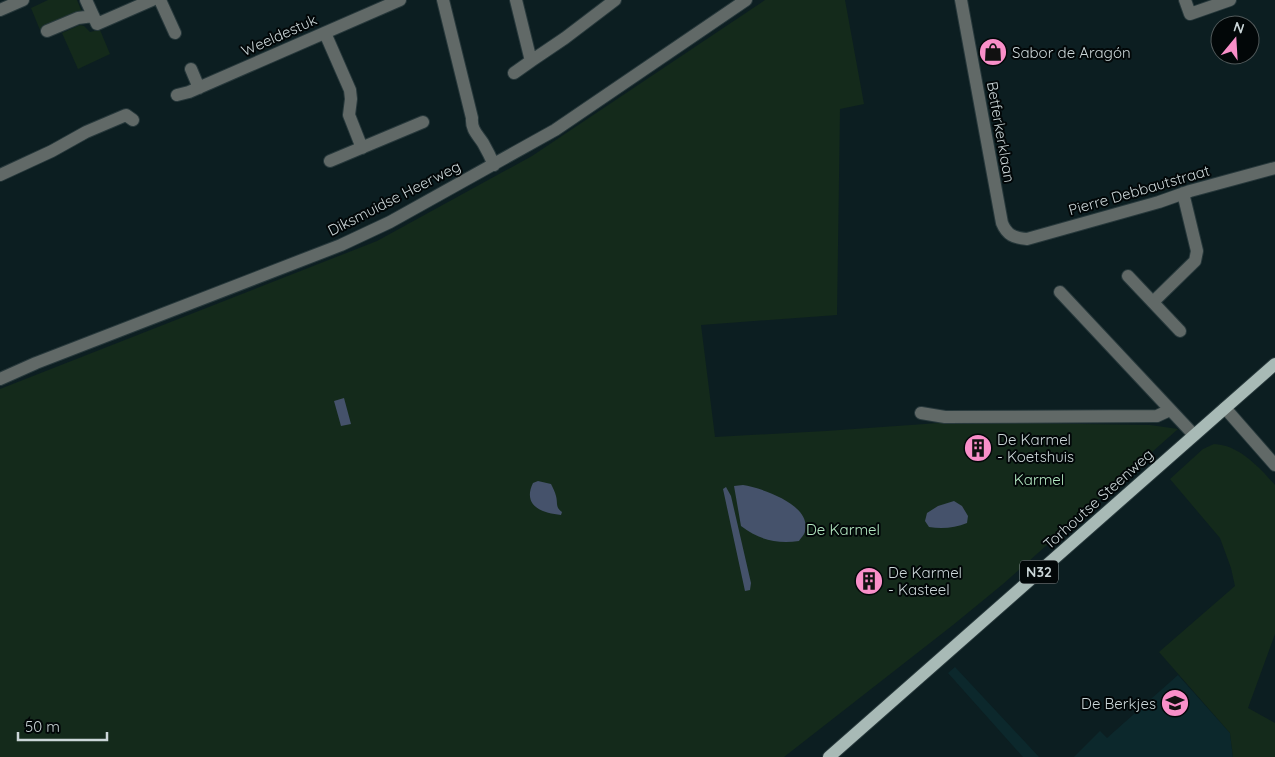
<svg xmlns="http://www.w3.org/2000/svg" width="1275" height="757" font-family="Quicksand,sans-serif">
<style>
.built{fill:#0c282c}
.green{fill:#142a1b}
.water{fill:#45526b}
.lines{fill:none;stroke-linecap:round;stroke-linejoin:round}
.minor-casing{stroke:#27383b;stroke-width:14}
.major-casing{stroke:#27383b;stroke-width:14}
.minor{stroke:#616967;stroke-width:12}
.major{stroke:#a8bab6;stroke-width:12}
.labels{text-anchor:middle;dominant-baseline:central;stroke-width:4;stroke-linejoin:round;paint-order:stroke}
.shield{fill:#020708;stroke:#8f989a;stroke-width:1}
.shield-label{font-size:14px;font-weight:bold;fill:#cbd6d8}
.street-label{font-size:15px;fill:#cbd6d8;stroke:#020708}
.poi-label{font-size:15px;fill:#cbd6d8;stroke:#020708;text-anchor:start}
.park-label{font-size:15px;fill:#b2e6c0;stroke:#020708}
</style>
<rect width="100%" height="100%" fill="#0c1e21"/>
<!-- built -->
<path class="built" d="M955,667L1039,757H1023L948,673Z
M1178,675L1230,733L1233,757H1074L1100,731L1107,738Z"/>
<!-- green -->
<path class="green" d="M48,0H77L82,12L40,30L31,8Z
M765,0H845L864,104L840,109L837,315L701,325L715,437L826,431L953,422L1150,425L1178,429L1003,584L953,625L784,757H0V389L377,241L532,156Z
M80,25L84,26L90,32L100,30L110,54L78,69L62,33Z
M1214,444C1239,445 1259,467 1275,485V634L1248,708L1275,723V757H1233L1230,733L1159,652L1235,586L1231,568L1220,538L1170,479L1203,449Z"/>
<!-- water -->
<path class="water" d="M344,398L351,424L341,426L334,401Z
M538,481L551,484C553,488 555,492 556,496C558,503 555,507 562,512L561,515C542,513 522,506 533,483Z
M743,485C762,488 812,505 805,531C805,534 801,538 799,541C777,544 759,540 741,526L734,486Z
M726,487L731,496L751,583L750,590L745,591L723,489Z
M954,501L962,506L968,516L967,523C955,528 942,529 929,527L925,521L927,513L938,506Z"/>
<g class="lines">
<defs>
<path id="minor" d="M86,0L97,24L152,0
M160,0L175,33
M443,0L472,118C471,130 478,135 483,143C487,150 491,158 494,165
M961,0L1002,223C1007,235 1014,238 1027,239L1159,202L1190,191L1275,168
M1185,0L1190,14L1230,0
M0,10L23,0
M47,31L78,18L93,16
M325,33L350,90L351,99L349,115L362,148
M531,61L565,38L615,0
M191,69L199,88
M514,73L531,61L516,0
M177,95L189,92L400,0
M330,161L423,122
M0,175L52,151L86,132L126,115L133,120
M1128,276L1180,331
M1060,292L1194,435
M1154,301L1195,261L1197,251L1183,193
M0,379L36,363L341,245L390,222L555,130L746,0
M1225,408L1275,465
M921,413L945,417L1157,416L1170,410"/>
<path id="major" d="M829,757L1275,364"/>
</defs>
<!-- minor casing -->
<use href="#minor" class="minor-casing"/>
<!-- major casing -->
<use href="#major" class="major-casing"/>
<!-- minor -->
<use href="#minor" class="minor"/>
<!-- major -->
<use href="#major" class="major"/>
</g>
<!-- icons -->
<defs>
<symbol id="shop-disc" viewBox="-11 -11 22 22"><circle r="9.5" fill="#f98fc9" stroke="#020708"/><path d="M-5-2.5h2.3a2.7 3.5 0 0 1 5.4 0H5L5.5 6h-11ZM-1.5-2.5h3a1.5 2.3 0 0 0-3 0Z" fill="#111"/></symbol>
<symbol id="building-disc" viewBox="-11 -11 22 22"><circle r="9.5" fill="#f98fc9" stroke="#020708"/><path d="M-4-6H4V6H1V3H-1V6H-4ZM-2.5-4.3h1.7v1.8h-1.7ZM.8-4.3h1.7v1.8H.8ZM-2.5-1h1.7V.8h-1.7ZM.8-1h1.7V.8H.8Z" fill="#111"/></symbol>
<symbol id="school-disc" viewBox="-11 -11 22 22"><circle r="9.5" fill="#f98fc9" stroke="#020708"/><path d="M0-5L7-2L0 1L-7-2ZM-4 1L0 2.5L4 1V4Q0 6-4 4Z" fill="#111"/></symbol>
</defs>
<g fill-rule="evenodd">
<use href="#shop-disc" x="977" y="36" width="32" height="32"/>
<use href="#building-disc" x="962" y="432" width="32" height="32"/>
<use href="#building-disc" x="853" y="565" width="32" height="32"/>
<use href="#school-disc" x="1159" y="687" width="32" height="32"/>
</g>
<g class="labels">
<!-- shield labels -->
<rect class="shield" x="1020" y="560.5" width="38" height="23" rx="4"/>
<g class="shield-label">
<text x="1039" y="572">N32</text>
</g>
<!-- street labels -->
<g class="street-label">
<text transform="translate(279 35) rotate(-24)">Weeldestuk</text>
<text transform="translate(1001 132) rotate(80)">Betferkerklaan</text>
<text transform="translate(1139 190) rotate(-16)">Pierre Debbautstraat</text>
<text transform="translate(394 198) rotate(-27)">Diksmuidse Heerweg</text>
<text transform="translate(1098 499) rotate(-42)">Torhoutse Steenweg</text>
</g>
<!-- poi labels -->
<g class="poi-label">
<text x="1012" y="52">Sabor de Aragón</text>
<text x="997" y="439">De Karmel<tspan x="997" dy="17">- Koetshuis</tspan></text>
<text x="888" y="572">De Karmel<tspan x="888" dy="17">- Kasteel</tspan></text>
<text x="1156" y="703" text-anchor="end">De Berkjes</text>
</g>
<!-- park labels -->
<g class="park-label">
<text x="1039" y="479">Karmel</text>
<text x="843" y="529">De Karmel</text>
</g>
</g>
<!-- north arrow -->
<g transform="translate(1235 40) rotate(18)"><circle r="24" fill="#020708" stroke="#525a5b"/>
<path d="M0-4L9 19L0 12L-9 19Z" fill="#f98fc9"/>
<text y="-8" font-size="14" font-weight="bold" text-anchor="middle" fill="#cbd6d8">N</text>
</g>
<!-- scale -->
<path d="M18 732v8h89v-8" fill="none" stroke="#cbd6d8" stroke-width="2.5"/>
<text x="25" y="732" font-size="15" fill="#cbd6d8" stroke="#020708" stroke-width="4" paint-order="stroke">50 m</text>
</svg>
